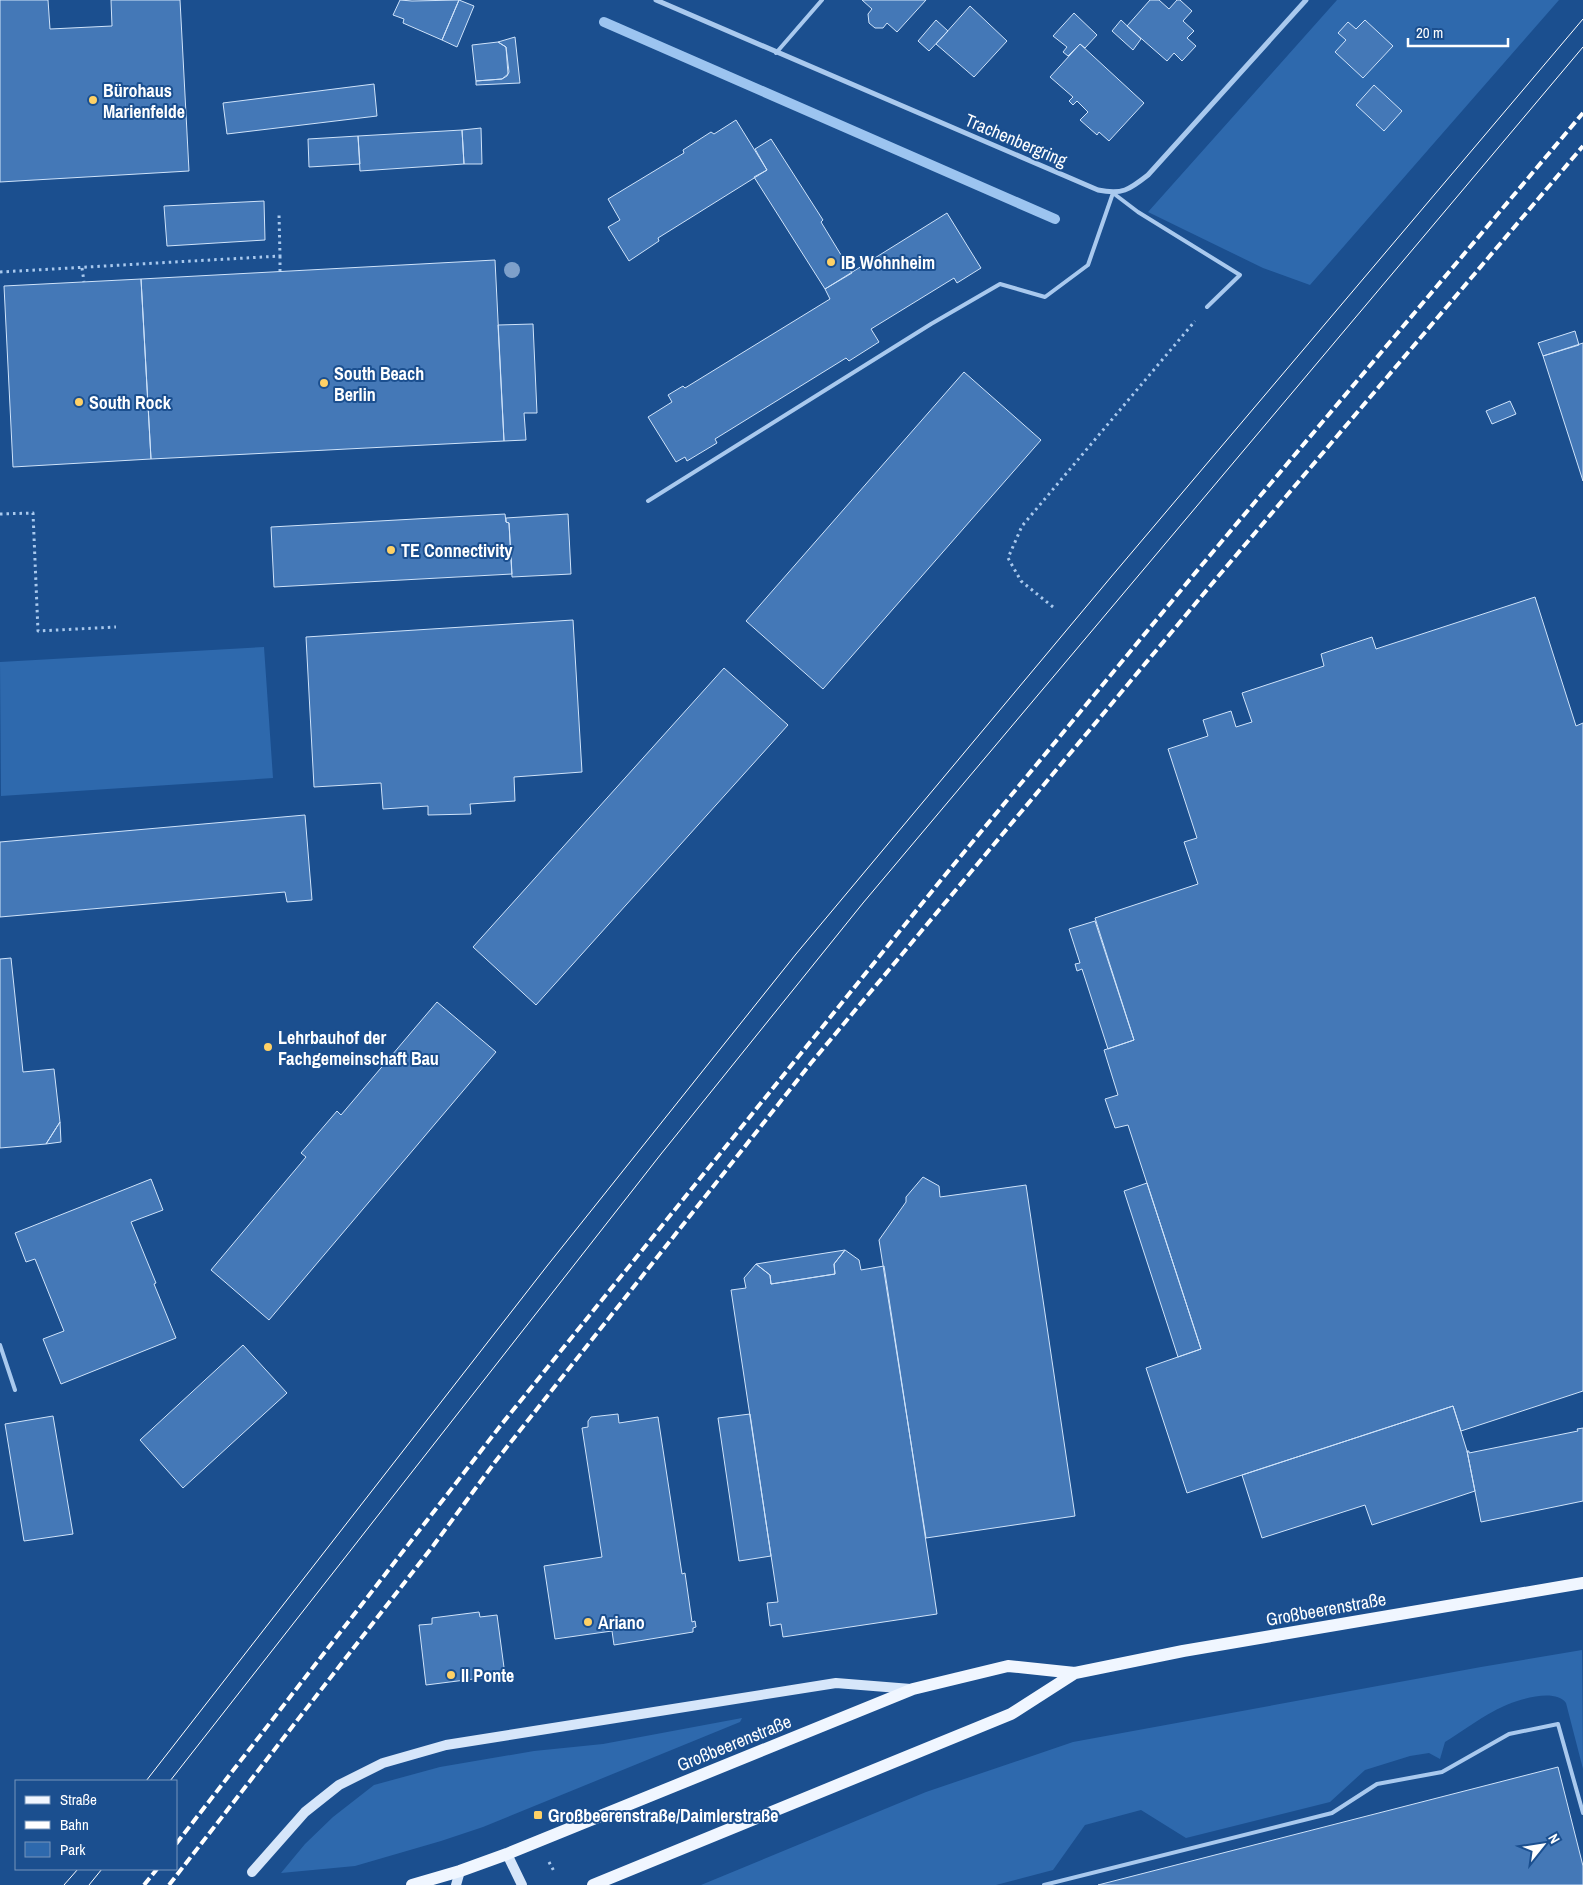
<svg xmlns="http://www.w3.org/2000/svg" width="1583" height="1885" font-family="'Archivo Narrow',sans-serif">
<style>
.green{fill:#2e69ad}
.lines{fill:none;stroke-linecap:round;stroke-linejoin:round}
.stream{stroke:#9cc4f0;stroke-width:10}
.building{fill:#4478b7;stroke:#cfe3fa}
.path{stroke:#a9c9ee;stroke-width:3;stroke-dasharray:2.5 4;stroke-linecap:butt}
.lane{stroke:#a9c9ee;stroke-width:4}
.street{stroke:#a9c9ee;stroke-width:5}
.secondary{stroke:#d6e6fa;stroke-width:10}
.primary{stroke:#f0f6ff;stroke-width:12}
.tram{stroke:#fff;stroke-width:1}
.rail{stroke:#fff;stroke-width:4;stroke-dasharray:9 4;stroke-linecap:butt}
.tree{fill:#7ea0ca}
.poi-dot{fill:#ffd166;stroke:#1b4f8f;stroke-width:2}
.labels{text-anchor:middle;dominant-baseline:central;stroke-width:4;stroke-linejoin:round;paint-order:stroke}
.poi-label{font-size:18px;font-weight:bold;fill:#fff;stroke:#1b4f8f;text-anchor:start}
.street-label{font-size:18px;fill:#fff;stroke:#1b4f8f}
</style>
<rect width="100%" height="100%" fill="#1b4f8f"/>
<!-- green -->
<path class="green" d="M1337,0H1559L1310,285L1263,268L1148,212Z
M264,647L273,778L1,796L0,662Z
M1582,1650L1583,1769L1566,1703C1554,1686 1509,1702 1494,1711C1477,1720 1461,1732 1445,1742L1440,1759L1429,1753L1410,1756L1365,1770L1330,1802L1186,1838L1141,1810L1085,1825L1053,1870L996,1885H701L926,1792L1073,1742L1481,1667Z
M742,1718L740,1722L483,1827L441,1841L355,1866L281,1873L305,1844L333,1817L374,1785L440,1767L534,1751L603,1744Z"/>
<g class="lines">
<!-- stream -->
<path class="stream" d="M604,22L1055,219"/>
</g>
<!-- building -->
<path class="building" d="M0,0H48L50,29L112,26L111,0H180L189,171L0,182Z
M400,0L412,1L459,0L442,40L403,23L404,19L393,15Z
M459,0L474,6L457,47L442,40Z
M862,0H926L897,32L887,23L883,28H875L869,23L868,14L872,9Z
M1150,0H1159L1169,9L1177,0H1180L1192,11L1183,21L1194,31L1187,38L1196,46L1182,61L1174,53L1167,61L1127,26Z
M970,6L1007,41L974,77L936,44Z
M1074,13L1097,35L1085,48L1080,44L1068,56L1063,52L1067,47L1053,36Z
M936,20L948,31L929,51L918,41Z
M1121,20L1141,39L1133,50L1112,31Z
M1365,20L1393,46L1363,78L1335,52L1346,40L1338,33L1348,22L1356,29Z
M515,37L520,83L476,85V81L502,79L507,76L509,72L506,47L498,42Z
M498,42L506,47L508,74L502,79L476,81L472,45Z
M1080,44L1144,103L1109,141L1099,132L1097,135L1080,120L1088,112L1077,101L1073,105L1069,101L1073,97L1050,77Z
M374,84L377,116L227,134L223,103Z
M1374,85L1402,111L1384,131L1356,105Z
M736,120L767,170L658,238L659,241L629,261L608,227L620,220L608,199L684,153L683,150L711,132L714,134Z
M481,128L482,164H464L462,130Z
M462,130L464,164L360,171L358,136Z
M358,136L360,164L309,167L308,139Z
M771,139L823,220L821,222L852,273L825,289L754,177L767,170L755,149Z
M264,201L265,240L167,246L164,206Z
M947,213L981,268L957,283L954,278L871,329L879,342L849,361L846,358L715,439L717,443L687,461L685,457L676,462L648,417L672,402L668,395L683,386L685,388L830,299L825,289Z
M495,260L504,441L151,459L141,279Z
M141,279L151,459L13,467L4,286Z
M533,324L537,413H524L526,440L504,441L498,325Z
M1575,331L1579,345L1543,356L1538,343Z
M1583,343V481L1543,356Z
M964,372L1041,440L823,689L746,621Z
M1510,401L1516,414L1492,424L1486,411Z
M505,514L506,522L509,523L512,574L274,587L271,527Z
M568,514L571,574L512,577L509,523L506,522V518Z
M1535,597L1576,726L1583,723V1391L1461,1431L1453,1406L1187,1493L1146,1368L1201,1349L1128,1125L1115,1128L1105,1099L1118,1095L1104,1050L1134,1040L1095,918L1198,884L1184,842L1197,838L1168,749L1208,736L1203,720L1231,711L1236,727L1252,722L1242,693L1324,666L1321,654L1372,637L1376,649Z
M573,620L582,772L514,777L515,801L470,804L471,814L428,815V806L383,809L381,783L314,787L306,637Z
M724,668L788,725L536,1005L473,947Z
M305,815L312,900L287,902L285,892L0,917V842Z
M1095,921L1134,1040L1108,1049L1082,969L1077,971L1075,964L1080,963L1069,929Z
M11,958L23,1072L54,1069L60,1122L46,1144L0,1148V959Z
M437,1002L496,1052L269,1320L211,1270L306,1157L301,1153L337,1111L341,1115Z
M60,1122L61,1142L46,1144Z
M923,1177L939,1186L940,1197L1026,1185L1075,1516L926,1538L879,1240L906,1202V1197Z
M151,1179L163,1210L131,1222L156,1283L154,1284L176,1338L61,1384L43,1339L64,1331L35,1259L26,1262L15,1233Z
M1147,1183L1201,1349L1178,1357L1124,1191Z
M845,1250L859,1260L861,1270L884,1266L937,1614L783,1637L781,1624L770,1626L767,1603L778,1602L731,1290L746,1288L744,1278L756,1264L770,1275L771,1284L835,1274L834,1264Z
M845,1250L834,1264L835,1274L771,1284L770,1275L756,1264Z
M243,1345L287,1393L183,1488L140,1440Z
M1453,1406L1467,1451L1475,1491L1372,1525L1365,1505L1262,1538L1242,1475Z
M618,1414L619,1423L658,1417L682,1574L685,1573L692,1622L695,1621L696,1627L693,1628V1632L614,1645L612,1631L555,1639L544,1566L602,1557L582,1428L588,1427V1421L591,1417Z
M750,1414L771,1556L739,1561L718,1418Z
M53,1416L73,1534L24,1541L5,1424Z
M1583,1428V1501L1481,1522L1467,1451H1469V1453L1578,1431L1577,1429Z
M479,1612L480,1617L497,1615L505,1675L426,1685L419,1625L432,1624V1618Z
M1558,1767L1583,1866V1885H1098Z"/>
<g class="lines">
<!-- path -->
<path class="path" d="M280,256V271
M82,268L84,282
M0,272L280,256L279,214
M0,514L33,513L38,631L116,627
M1053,607L1021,581L1008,558L1022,526L1195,321
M549,1862L555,1873"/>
<!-- lane -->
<path class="lane" d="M776,53L822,0
M648,501L931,324L1000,284L1045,297L1088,265L1113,193L1138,212L1240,275L1207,307
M0,1345L15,1390
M1044,1885L1332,1813L1377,1784L1442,1772L1509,1734L1558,1724L1583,1813"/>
<!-- street -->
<path class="street" d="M656,0L1098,190C1122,195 1129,190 1148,175L1306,0"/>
<!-- secondary -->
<path class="secondary" d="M507,1854L522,1885
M252,1872L305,1812L339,1785L383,1763L446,1745L836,1683L911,1689
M456,1885L460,1871"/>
<!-- primary -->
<path class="primary" d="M412,1885L460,1871L507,1854L913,1689L1008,1666L1075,1673L1183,1651L1583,1583
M593,1885L1011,1714L1075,1673"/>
<!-- tram -->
<path class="tram" d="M146,1781L547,1266L796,954L1111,577L1583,19
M170,1781L661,1154L863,903L1583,47
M64,1885L78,1869
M89,1885L102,1869"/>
<!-- rail -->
<path class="rail" d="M176,1844L501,1425L941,880L1201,566L1583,113
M144,1885L157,1869
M169,1885L433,1546L495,1462L811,1063L1216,579L1583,146"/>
</g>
<!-- trees -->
<circle class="tree" cx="512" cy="270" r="8"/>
<!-- markers -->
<g class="poi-dot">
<circle cx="93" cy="100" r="5"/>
<circle cx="831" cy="262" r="5"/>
<circle cx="324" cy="383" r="5"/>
<circle cx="79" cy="402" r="5"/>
<circle cx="391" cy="550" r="5"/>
<circle cx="268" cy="1047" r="5"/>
<circle cx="588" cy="1622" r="5"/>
<circle cx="451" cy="1675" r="5"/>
<rect x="533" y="1810" width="10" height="10" rx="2.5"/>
</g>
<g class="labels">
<!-- poi labels -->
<g class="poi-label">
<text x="103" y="90">Bürohaus<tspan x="103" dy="21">Marienfelde</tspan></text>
<text x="841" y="262">IB Wohnheim</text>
<text x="334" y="373">South Beach<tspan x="334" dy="21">Berlin</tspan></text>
<text x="89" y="402">South Rock</text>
<text x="401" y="550">TE Connectivity</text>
<text x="278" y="1037">Lehrbauhof der<tspan x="278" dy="21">Fachgemeinschaft Bau</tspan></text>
<text x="598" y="1622">Ariano</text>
<text x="461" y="1675">Il Ponte</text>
<text x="548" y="1815">Großbeerenstraße/Daimlerstraße</text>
</g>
<!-- street labels -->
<g class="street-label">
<text transform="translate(1016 140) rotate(23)">Trachenbergring</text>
<text transform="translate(1326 1609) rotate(-10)">Großbeerenstraße</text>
<text transform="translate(734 1743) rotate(-22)">Großbeerenstraße</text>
</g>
</g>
<!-- legend -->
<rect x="15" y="1780" width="162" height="90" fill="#1b4f8f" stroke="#7695bc"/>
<rect x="25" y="1796" width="25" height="8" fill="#f0f6ff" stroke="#7695bc"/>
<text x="60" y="1805" font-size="15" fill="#ffffff">Straße</text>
<rect x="25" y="1821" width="25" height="8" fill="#ffffff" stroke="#7695bc"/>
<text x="60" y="1830" font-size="15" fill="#ffffff">Bahn</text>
<rect x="25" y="1842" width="25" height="15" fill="#2e69ad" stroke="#7695bc"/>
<text x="60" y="1855" font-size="15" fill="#ffffff">Park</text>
<!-- north arrow -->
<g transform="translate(1543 1845) rotate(60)" stroke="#1b4f8f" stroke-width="4" paint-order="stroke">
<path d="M0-4L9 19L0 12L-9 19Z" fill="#ffffff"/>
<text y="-8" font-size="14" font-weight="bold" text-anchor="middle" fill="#ffffff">N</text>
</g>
<!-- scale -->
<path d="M1408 38v8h100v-8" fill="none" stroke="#ffffff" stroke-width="2.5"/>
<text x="1416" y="38" font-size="15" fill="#ffffff" stroke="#1b4f8f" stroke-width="4" paint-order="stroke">20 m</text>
</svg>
